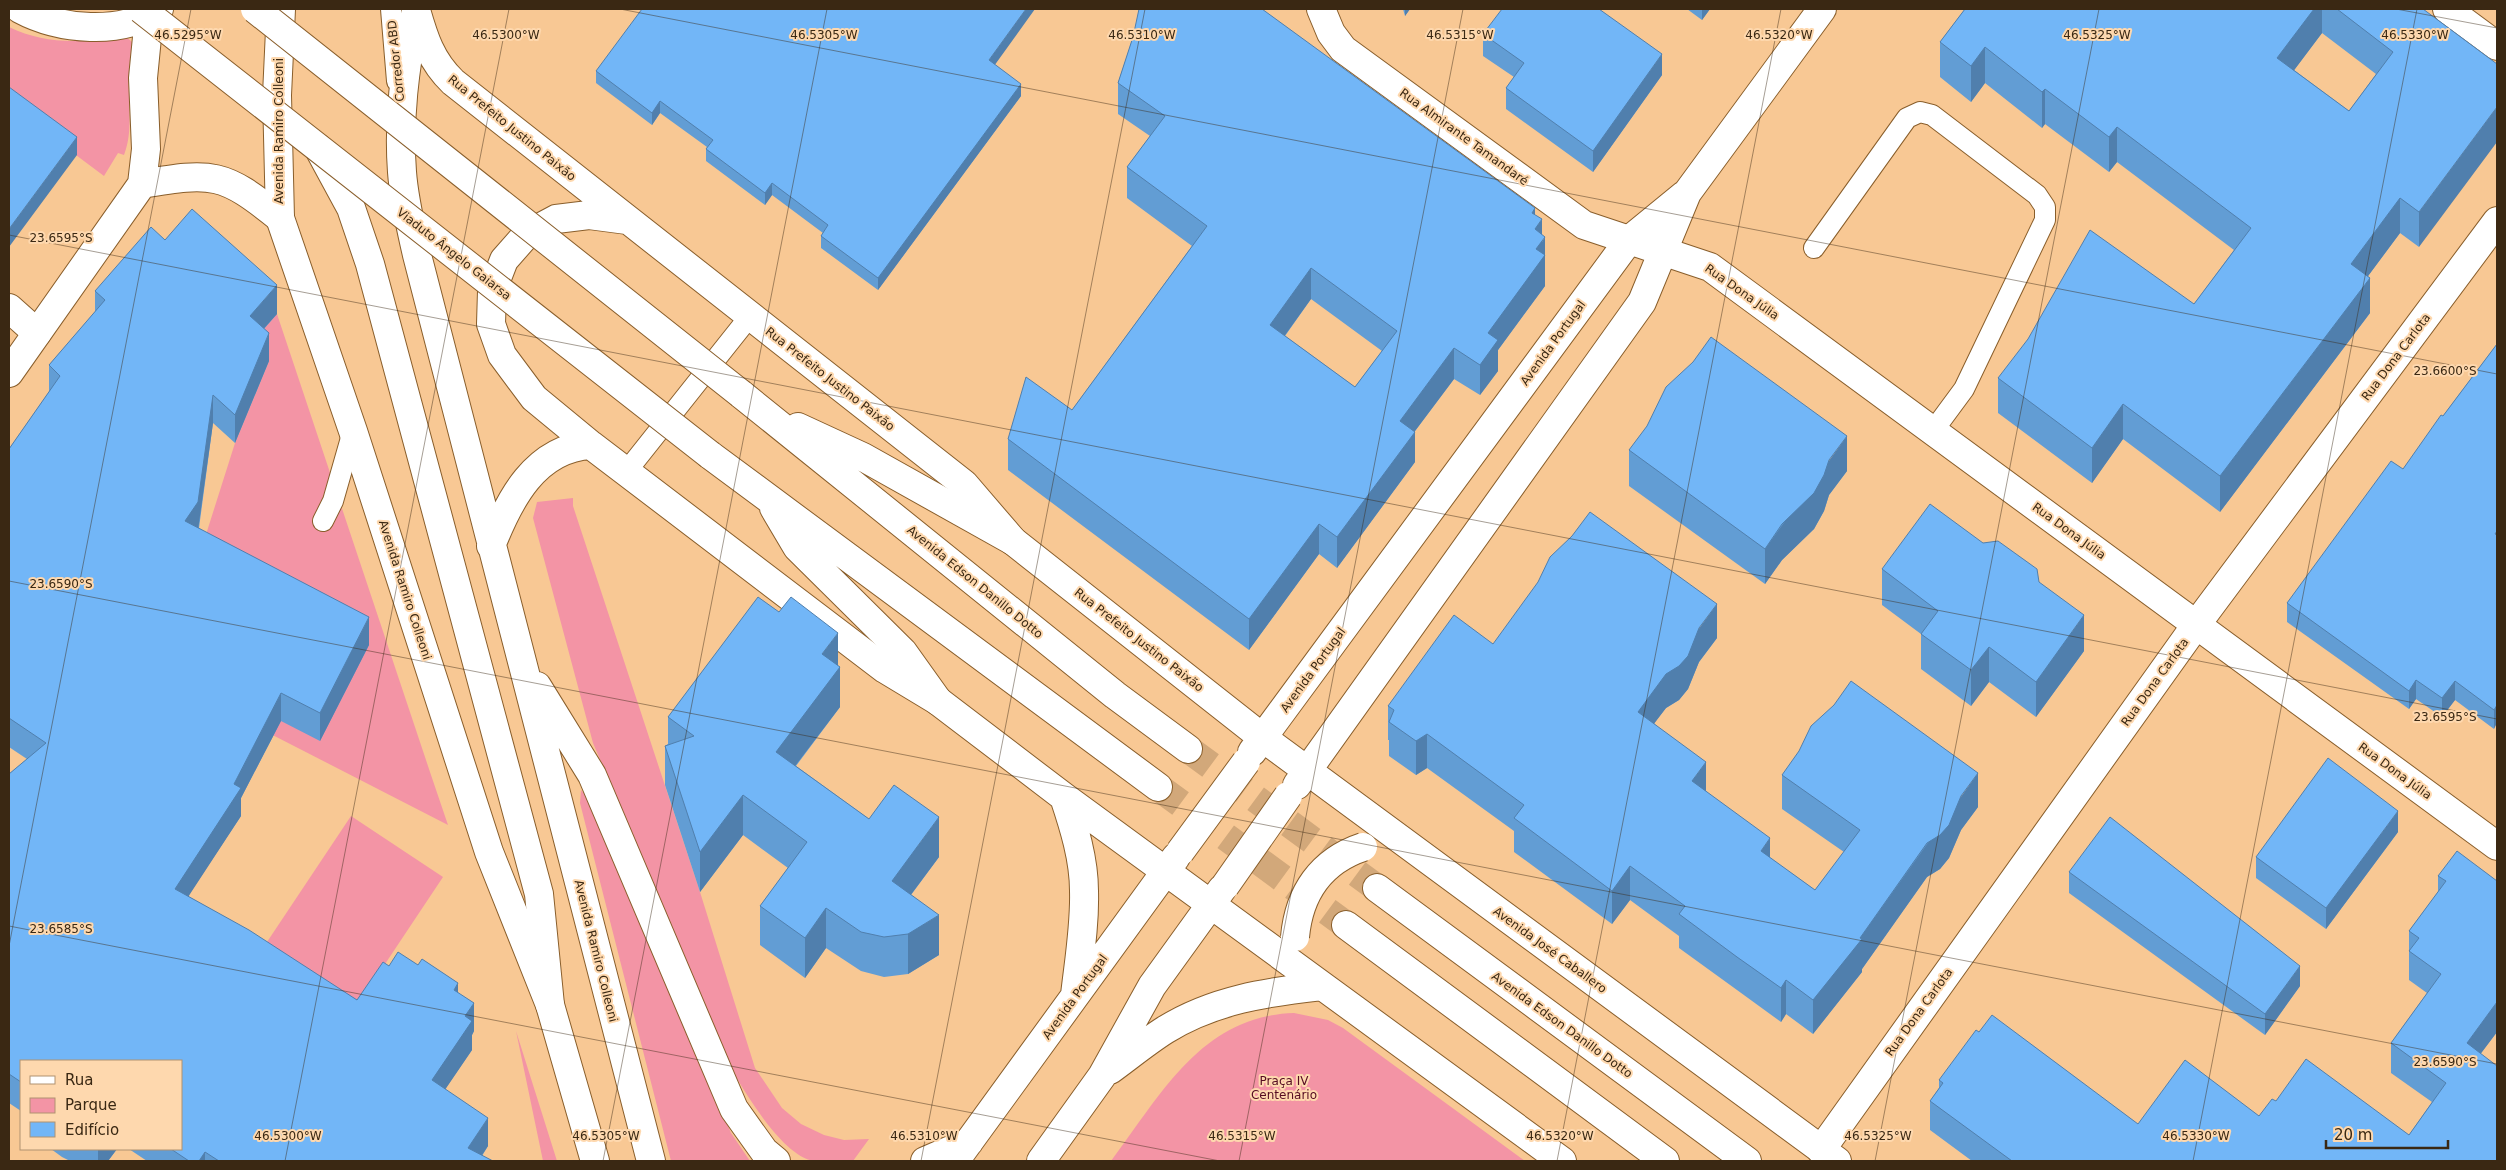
<svg xmlns="http://www.w3.org/2000/svg" width="2506" height="1170" font-family="'DejaVu Sans',sans-serif">
<style>
.green{fill:#f394a5}
.lines{fill:none;stroke-linecap:round;stroke-linejoin:round}
.trunk-tunnel{stroke:#d2a87a;stroke-width:28;stroke-dasharray:28 14;stroke-linecap:butt}
.service-casing{stroke:#895e2b;stroke-width:22}
.minor-casing{stroke:#895e2b;stroke-width:30}
.tertiary-casing{stroke:#895e2b;stroke-width:30}
.primary-casing{stroke:#895e2b;stroke-width:30}
.trunk-casing{stroke:#895e2b;stroke-width:30}
.service{stroke:#fff;stroke-width:20}
.minor{stroke:#fff;stroke-width:28}
.tertiary{stroke:#fff;stroke-width:28}
.primary{stroke:#fff;stroke-width:28}
.trunk{stroke:#fff;stroke-width:28}
.primary-bridge-casing{stroke:#895e2b;stroke-width:30;stroke-linecap:butt}
.trunk-bridge-casing{stroke:#895e2b;stroke-width:30;stroke-linecap:butt}
.primary-bridge{stroke:#fff;stroke-width:28}
.trunk-bridge{stroke:#fff;stroke-width:28}
.wall{fill:#629dd4;fill-rule:evenodd}
.shaded-wall{fill:#507fad}
.building{fill:#72b6f7;stroke:#507fad;fill-rule:evenodd}
.ticks{fill:none;stroke:#3a2813;stroke-width:1;stroke-opacity:0.45}
.labels{text-anchor:middle;dominant-baseline:central;stroke-width:4;stroke-linejoin:round;paint-order:stroke}
.street-label{font-size:12px;fill:#3a2813;stroke:#fed8ae}
.park-label{font-size:12px;fill:#550b22;stroke:#fed8ae}
.ticks-label{font-size:12px;text-anchor:middle;fill:#3a2813;stroke:#fed8ae;stroke-width:4;stroke-linejoin:round;paint-order:stroke}
</style>
<rect width="100%" height="100%" fill="#f8c894"/>
<!-- green -->
<path class="green" d="M9,27C46,45 85,43 124,35L132,42C130,59 128,76 129,93C129,115 132,134 124,155L118,153L104,176L9,105Z
M277,314L431,775L448,825L146,670L196,566L235,443L269,361L250,344Z
M573,498V506L700,892L755,1068L782,1108L801,1124L824,1135L844,1140L869,1139L853,1161C841,1161 826,1163 814,1161C783,1156 749,1098 734,1074L593,743L533,518L537,502Z
M581,790L592,802L731,1133L750,1161H671L580,803Z
M351,816L443,877L347,1021L255,960Z
M1294,1013L1328,1020L1343,1028L1525,1161H1111C1161,1095 1201,1016 1294,1013Z
M516,1031L557,1161H543Z"/>
<g class="lines">
<!-- trunk-tunnel -->
<path class="trunk-tunnel" d="M1188,749L1377,888
M1158,787L1346,925"/>
<defs>
<path id="service" d="M391,9L397,81
M1814,248L1907,118L1920,112L1932,115L2037,195L2045,207V220L1964,389L1933,431
M626,472L750,316
M323,521L333,501L353,431"/>
<path id="minor" d="M1321,9L1331,33L1343,49L1584,225L1629,240
M2447,9L2497,46
M9,308L37,333
M1821,1150L2196,625L2497,221"/>
<path id="tertiary" d="M20,9C59,30 122,36 159,9
M142,184L146,149L143,78L149,17
M1629,240L1710,267L2497,846
M9,373L142,184C213,172 223,172 280,218"/>
<path id="primary" d="M281,9L277,95L280,218L353,431L489,852L550,1005L595,1161
M416,10C424,38 431,61 453,82L964,484L1013,541L1263,738L1837,1161
M415,15C405,67 398,119 402,172C404,200 411,228 417,255L651,1161
M627,220L589,215L556,219L526,235L504,260L492,291L491,324L502,355L534,398L591,445L885,669L938,701L1064,797L1562,1161
M491,546C509,500 535,448 591,445
M537,686L592,775L734,1109L764,1151L776,1161
M1252,752L1629,240L1684,195
M1297,785L1642,302L1687,193L1822,9
M1064,797C1074,827 1084,859 1084,891C1085,926 1079,960 1075,995
M1110,1070C1128,1057 1146,1042 1165,1030C1213,1000 1267,992 1322,986
M925,1161L969,1142
M955,1161L1176,857
M1041,1161L1102,1076L1152,986L1222,889"/>
<path id="trunk" d="M319,149L351,208L370,264L539,894L550,1005
M741,394L1115,695L1188,749
M798,427L863,457L1013,541
M710,455L1158,787
M774,508L797,547L903,652L938,701
M1377,888L1747,1161
M1346,925L1665,1161"/>
</defs>
<!-- service casing -->
<use href="#service" class="service-casing"/>
<!-- minor casing -->
<use href="#minor" class="minor-casing"/>
<!-- tertiary casing -->
<use href="#tertiary" class="tertiary-casing"/>
<!-- primary casing -->
<use href="#primary" class="primary-casing"/>
<!-- trunk casing -->
<use href="#trunk" class="trunk-casing"/>
<!-- service -->
<use href="#service" class="service"/>
<!-- minor -->
<use href="#minor" class="minor"/>
<!-- tertiary -->
<use href="#tertiary" class="tertiary"/>
<!-- primary -->
<use href="#primary" class="primary"/>
<!-- trunk -->
<use href="#trunk" class="trunk"/>
<defs>
<path id="primary-bridge" d="M1180,852L1246,762
M1225,886L1288,796
M1295,937C1299,893 1321,861 1363,847"/>
<path id="trunk-bridge" d="M141,9L710,455
M255,9L741,394"/>
</defs>
<!-- primary-bridge casing -->
<use href="#primary-bridge" class="primary-bridge-casing"/>
<!-- trunk-bridge casing -->
<use href="#trunk-bridge" class="trunk-bridge-casing"/>
<!-- primary-bridge -->
<use href="#primary-bridge" class="primary-bridge"/>
<!-- trunk-bridge -->
<use href="#trunk-bridge" class="trunk-bridge"/>
</g>
<!-- wall -->
<path class="wall" d="M1403,9H1410L1405,16Z
M1687,9H1710L1702,20Z
M1965,9H2423L2419,247L2400,233L2368,276L2370,313L2220,512L2123,439L2092,483L1998,413V378L2194,304L2234,250L2117,162L2109,172L2045,124L2042,128L1985,83L1971,102L1940,77V42ZM2322,33L2376,74L2349,111L2294,70Z
M1483,34L1662,75L1593,172L1506,109V88L1514,77L1483,56Z
M1133,37L1535,215L1542,234L1545,267V286L1498,350V371L1480,395L1454,379L1415,431V462L1337,568L1319,554L1249,650L1008,470V439L1072,410L1192,246L1127,198V167L1150,136L1118,114V83ZM1311,299L1382,351L1355,387L1285,336Z
M994,65L1021,96L878,290L821,248V236L823,233L772,195L765,205L706,161V149L707,147L660,113L652,125L596,83V71Z
M165,240L277,314L264,329L269,361L235,443L213,423L199,528L369,645L320,741L281,721L241,798V816L188,896L357,1000L389,966L458,992L474,1031L472,1035V1050L445,1089L488,1146L482,1156L493,1161H147L129,1149H181V1061H21V1111L9,1103V774L27,759L9,747V449L49,392V365L95,312V291Z
M2497,344L2494,729L2455,700L2442,717L2416,699L2409,709L2287,622V603L2403,469Z
M1629,450L1847,471L1829,495L1824,511L1814,529L1782,560L1765,584L1629,486Z
M1983,543L2039,582L2084,651L2036,717L1989,682L1971,706L1921,669V634L1882,605V569Z
M1717,638L1699,662L1688,689L1679,700L1666,708L1654,723L1706,791L1770,858L1815,890L1844,852L1782,809V775L1978,807L1961,830L1949,858L1940,869L1927,877L1862,969V972L1813,1034L1786,1014L1781,1022L1737,990L1679,948V936L1630,900L1612,924L1514,852V831L1427,768L1416,775L1389,756V740H1388V706L1493,644Z
M838,666L840,707L796,766L869,819L939,857L911,895L939,955L908,974L884,977L861,971L826,948L805,978L760,945V906L788,868L743,835L700,892L665,785V746L668,744V717Z
M2398,832L2326,929L2256,878V857Z
M2069,872L2300,986L2265,1035L2069,893Z
M2438,876L2497,881V1032L2481,1053L2497,1161H1972L1930,1130V1101L1939,1088V1080L2138,1124L2259,1116L2276,1101L2409,1135L2432,1102L2391,1073V1043L2427,993L2409,980V931L2438,892Z
M51,1149H117L108,1161H70L62,1157Z"/>
<!-- shaded-wall -->
<path class="shaded-wall" d="M1026,9H1035L989,73V60Z
M1405,9H1410L1405,16Z
M1702,9H1710L1702,20Z
M2314,9H2322V33L2277,93V58Z
M1985,47V83L1971,102V66Z
M1662,54V75L1593,172V151Z
M10,60V78L9,80V62Z
M1021,84V96L878,290V278Z
M2045,89V124L2042,128V92Z
M660,101V113L652,125V113Z
M2497,107V142L2419,247V212Z
M2117,127V162L2109,172V137Z
M77,137V155L9,247V229Z
M772,183V195L765,205V193Z
M2400,198V233L2351,299V264Z
M1535,208V229L1542,219V242L1545,237V286L1498,350V371L1480,395V365L1488,333L1532,213Z
M1311,268V299L1270,356V325Z
M2370,278V313L2220,512V476Z
M277,285V314L250,344V316Z
M269,333V361L235,443V415Z
M1454,348V379L1400,451V421Z
M213,395V423L198,530L185,521Z
M2123,404V439L2092,483V448Z
M1415,432V462L1337,568V537Z
M1847,436V471L1829,495L1824,511L1814,529L1782,560L1765,584V549Z
M1319,524V554L1249,650V619Z
M1717,604V638L1699,662L1688,689L1679,700L1666,708L1638,745V712Z
M2084,615V651L2036,717V682Z
M369,617V645L320,741V713Z
M838,633V669L840,667V707L776,791V752L822,654Z
M1989,647V682L1971,706V670Z
M2416,680V699L2409,709V691Z
M2455,681V700L2442,717V698Z
M281,693V721L241,798V816L175,917V889L234,784Z
M2497,705V723L2494,729V710Z
M1427,734V768L1416,775V741Z
M1706,762V796L1692,781Z
M1978,773V807L1961,830L1949,858L1940,869L1927,877L1862,969V972L1813,1034V1000L1860,938Z
M743,795V835L700,892V852Z
M2398,811V832L2326,929V908Z
M939,817V857L892,920V881Z
M1770,838V872L1761,851Z
M1630,866V900L1612,924V891Z
M826,908V948L805,978V938Z
M939,915V955L908,974V934Z
M2300,966V986L2265,1035V1014Z
M1786,980V1014L1781,1022V988Z
M458,983V1011L454,990Z
M2497,1002V1032L2467,1072V1043Z
M474,1003V1031L472,1035V1050L432,1109V1080L465,1016Z
M488,1118V1146L478,1161L468,1148Z
M98,1149H117L108,1161H98Z
M205,1152V1161H199Z"/>
<!-- building -->
<path class="building" d="M642,9H1026L989,60L1021,84L878,278L821,236L828,225L772,183L765,193L706,149L713,140L660,101L652,113L596,71Z
M1139,9H1262L1535,208L1532,213L1542,219L1535,229L1545,237L1536,249L1545,255L1488,333L1498,340L1480,365L1454,348L1400,421L1415,432L1337,537L1319,524L1249,619L1008,439L1026,377L1072,410L1207,226L1127,167L1165,116L1118,83L1133,37ZM1311,268L1397,331L1355,387L1270,325Z
M1502,9H1599L1662,54L1593,151L1506,88L1524,63L1483,34Z
M1965,9H2314L2277,58L2349,111L2393,52L2337,9H2423L2497,64V107L2419,212L2400,198L2351,264L2370,278L2220,476L2123,404L2092,448L1998,378L2028,339L2090,230L2194,304L2251,228L2117,127L2109,137L2045,89L2042,92L1985,47L1971,66L1940,42Z
M9,87L77,137L9,229Z
M192,209L277,285L250,316L269,333L235,415L213,395L198,502L185,521L369,617L320,713L281,693L234,784L241,788L175,889L249,930L357,1000L383,962L389,966L398,952L418,965L422,959L458,983L454,990L474,1003L465,1016L472,1021L432,1080L488,1118L468,1148L493,1161H219L205,1152L199,1161H189L171,1149H181V1061H21V1082L9,1074V774L46,743L9,718V449L60,376L49,365L105,300L95,291L151,227L165,240Z
M1711,337L1847,436L1829,460L1824,475L1814,493L1782,524L1765,549L1629,450L1647,426L1666,387L1693,362Z
M2497,344V531L2495,534L2497,535V705L2494,710L2455,681L2442,698L2416,680L2409,691L2287,603L2391,461L2403,469L2441,415L2443,416Z
M1930,504L1983,543L1998,541L2037,569L2039,582L2084,615L2036,682L1989,647L1971,670L1921,634L1938,611L1882,569Z
M1590,512L1717,604L1699,628L1688,656L1679,666L1666,674L1638,712L1706,762L1692,781L1770,838L1761,851L1815,890L1860,830L1782,775L1799,751L1811,726L1834,705L1851,681L1978,773L1961,796L1949,825L1940,835L1927,843L1860,938L1862,939L1813,1000L1786,980L1781,988L1737,957L1679,914L1685,906L1630,866L1612,891L1514,818L1524,805L1427,734L1416,741L1389,722L1394,710L1388,706L1454,615L1493,644L1538,582L1550,557L1572,536Z
M758,597L779,612L791,597L838,633L822,654L840,667L776,752L869,819L894,785L939,817L892,881L939,915L908,934L884,937L861,932L826,908L805,938L760,906L807,842L743,795L700,852L665,746L694,736L668,717Z
M2328,758L2398,811L2326,908L2256,857Z
M2110,817L2300,966L2265,1014L2069,872Z
M2457,851L2497,881V1002L2467,1043L2497,1066V1161H2012L1930,1101L1943,1083L1939,1080L1976,1030L1979,1032L1992,1015L2138,1124L2185,1060L2259,1116L2272,1099L2276,1101L2306,1059L2409,1135L2446,1083L2391,1043L2441,974L2409,951L2419,938L2409,931L2446,881L2438,876Z"/>
<!-- ticks -->
<path class="ticks" d="M620,9L2497,374M2396,9L2497,28M9,235L2497,719M9,581L2497,1064M9,926L1220,1161M9,946L191,9M285,1161L509,9M603,1161L827,9M921,1161L1145,9M1239,1161L1463,9M1557,1161L1781,9M1875,1161L2099,9M2193,1161L2417,9"/>
<g class="labels">
<!-- street labels -->
<g class="street-label">
<text transform="translate(396 61) rotate(-96)">Corredor ABD</text>
<text transform="translate(512 128) rotate(39)">Rua Prefeito Justino Paixão</text>
<text transform="translate(279 131) rotate(-90)">Avenida Ramiro Colleoni</text>
<text transform="translate(1464 137) rotate(36)">Rua Almirante Tamandaré</text>
<text transform="translate(454 254) rotate(38)">Viaduto Ângelo Gaiarsa</text>
<text transform="translate(1742 292) rotate(35)">Rua Dona Júlia</text>
<text transform="translate(1553 343) rotate(-54)">Avenida Portugal</text>
<text transform="translate(2396 357) rotate(-53)">Rua Dona Carlota</text>
<text transform="translate(830 379) rotate(38)">Rua Prefeito Justino Paixão</text>
<text transform="translate(2069 531) rotate(36)">Rua Dona Júlia</text>
<text transform="translate(975 582) rotate(39)">Avenida Edson Danillo Dotto</text>
<text transform="translate(405 590) rotate(72)">Avenida Ramiro Colleoni</text>
<text transform="translate(1139 640) rotate(38)">Rua Prefeito Justino Paixão</text>
<text transform="translate(1313 670) rotate(-54)">Avenida Portugal</text>
<text transform="translate(2155 682) rotate(-54)">Rua Dona Carlota</text>
<text transform="translate(2395 771) rotate(36)">Rua Dona Júlia</text>
<text transform="translate(1550 950) rotate(36)">Avenida José Caballero</text>
<text transform="translate(596 951) rotate(76)">Avenida Ramiro Colleoni</text>
<text transform="translate(1075 997) rotate(-54)">Avenida Portugal</text>
<text transform="translate(1919 1012) rotate(-54)">Rua Dona Carlota</text>
<text transform="translate(1562 1025) rotate(36)">Avenida Edson Danillo Dotto</text>
</g>
<!-- park labels -->
<g class="park-label">
<text x="1284" y="1081">Praça IV<tspan x="1284" dy="14">Centenário</tspan></text>
</g>
</g>
<g class="ticks-label">
<text x="188" y="39">46.5295°W</text>
<text x="506" y="39">46.5300°W</text>
<text x="824" y="39">46.5305°W</text>
<text x="1142" y="39">46.5310°W</text>
<text x="1460" y="39">46.5315°W</text>
<text x="1779" y="39">46.5320°W</text>
<text x="2097" y="39">46.5325°W</text>
<text x="2415" y="39">46.5330°W</text>
<text x="61" y="242">23.6595°S</text>
<text x="2445" y="375">23.6600°S</text>
<text x="61" y="588">23.6590°S</text>
<text x="2445" y="721">23.6595°S</text>
<text x="61" y="933">23.6585°S</text>
<text x="2445" y="1066">23.6590°S</text>
<text x="288" y="1140">46.5300°W</text>
<text x="606" y="1140">46.5305°W</text>
<text x="924" y="1140">46.5310°W</text>
<text x="1242" y="1140">46.5315°W</text>
<text x="1560" y="1140">46.5320°W</text>
<text x="1878" y="1140">46.5325°W</text>
<text x="2196" y="1140">46.5330°W</text>
</g>
<!-- border -->
<rect width="2506" height="1170" fill="none" stroke="#3a2813" stroke-width="20"/>
<!-- legend -->
<rect x="20" y="1060" width="162" height="90" fill="#fed8ae" stroke="#b09270"/>
<rect x="30" y="1076" width="25" height="8" fill="#ffffff" stroke="#b09270"/>
<text x="65" y="1085" font-size="15" fill="#3a2813">Rua</text>
<rect x="30" y="1098" width="25" height="15" fill="#f394a5" stroke="#b09270"/>
<text x="65" y="1110" font-size="15" fill="#3a2813">Parque</text>
<rect x="30" y="1122" width="25" height="15" fill="#72b6f7" stroke="#b09270"/>
<text x="65" y="1135" font-size="15" fill="#3a2813">Edifício</text>
<!-- scale -->
<path d="M2326 1140v8h122v-8" fill="none" stroke="#3a2813" stroke-width="2.5"/>
<text x="2334" y="1140" font-size="15" fill="#3a2813" stroke="#fed8ae" stroke-width="4" paint-order="stroke">20 m</text>
</svg>
